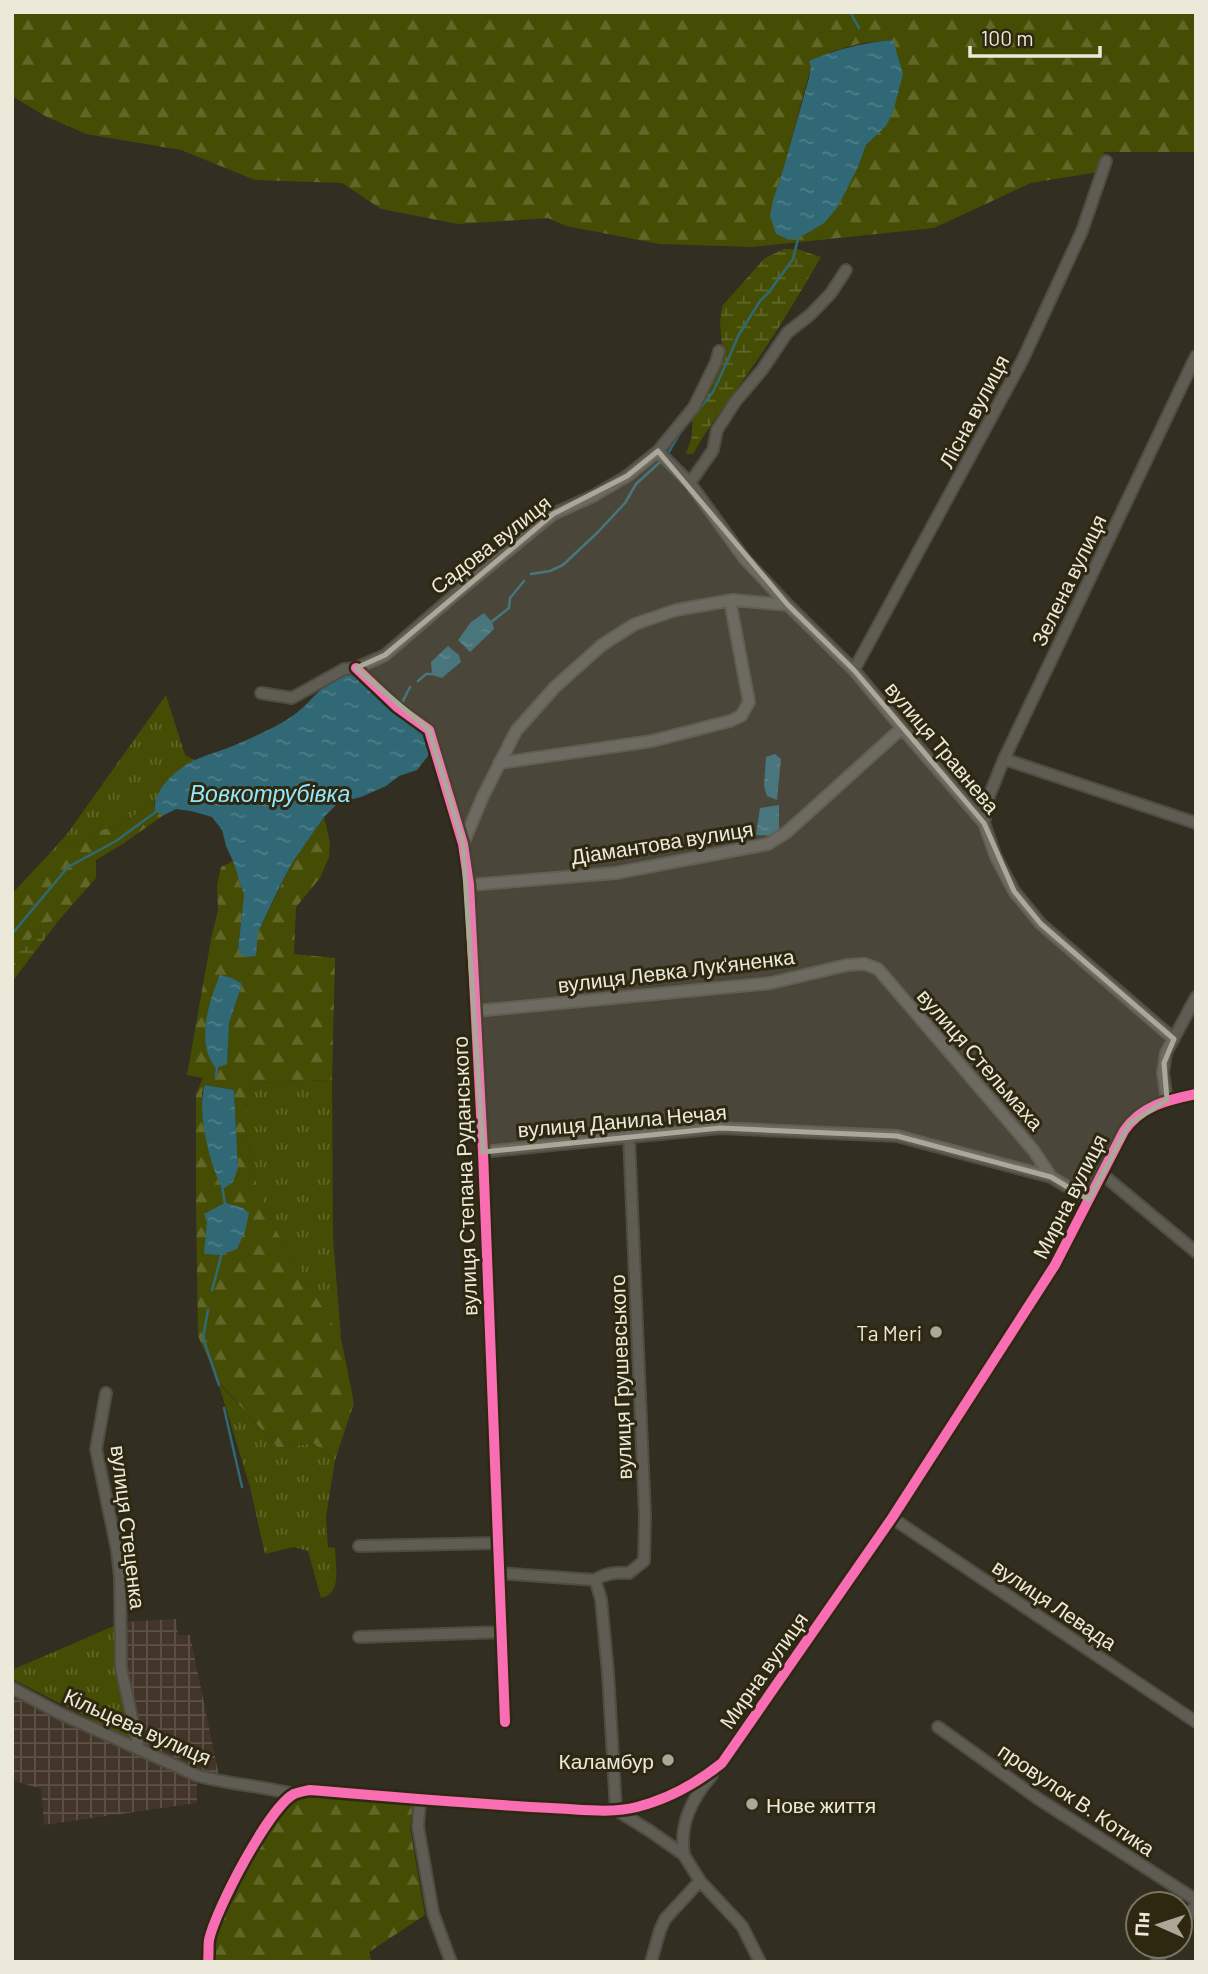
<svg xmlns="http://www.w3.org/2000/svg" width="1208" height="1974" font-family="Barlow,sans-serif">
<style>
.industrial{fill:url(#industrial-grid)}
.grass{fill:url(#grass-tufts)}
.forest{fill:url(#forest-firs);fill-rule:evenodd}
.wetland{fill:url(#wetland-marsh)}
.water{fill:url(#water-ripples)}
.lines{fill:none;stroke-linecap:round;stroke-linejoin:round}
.stream{stroke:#306975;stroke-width:2.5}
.minor-casing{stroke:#4f4c41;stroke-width:14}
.minor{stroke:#5e5c53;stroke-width:10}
.cycleway-casing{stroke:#2e2811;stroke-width:15}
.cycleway{stroke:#f96db3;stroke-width:10}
.marked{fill:#aba89a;fill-opacity:0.2;stroke:#aba89a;stroke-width:5;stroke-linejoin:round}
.poi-dot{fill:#aba89a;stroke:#2e2811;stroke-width:2.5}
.labels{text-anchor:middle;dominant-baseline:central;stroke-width:6;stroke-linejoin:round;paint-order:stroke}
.street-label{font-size:21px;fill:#ece9db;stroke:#2e2811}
.poi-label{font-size:21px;fill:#ece9db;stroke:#2e2811;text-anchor:end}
.water-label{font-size:23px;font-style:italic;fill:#94e7fc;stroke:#2e2811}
</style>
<defs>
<pattern id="industrial-grid" width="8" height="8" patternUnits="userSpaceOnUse" patternTransform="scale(1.75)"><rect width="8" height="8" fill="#43352a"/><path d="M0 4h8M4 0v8" fill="none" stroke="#5e5248"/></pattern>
<pattern id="grass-tufts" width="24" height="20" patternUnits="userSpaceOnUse" patternTransform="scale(1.75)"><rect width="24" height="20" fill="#454d04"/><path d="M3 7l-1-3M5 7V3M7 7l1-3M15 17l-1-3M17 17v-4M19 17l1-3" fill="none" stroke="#606728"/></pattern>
<pattern id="forest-firs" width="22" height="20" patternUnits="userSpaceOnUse" patternTransform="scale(1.75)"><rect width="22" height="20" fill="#454d04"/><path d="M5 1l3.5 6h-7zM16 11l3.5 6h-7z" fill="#606728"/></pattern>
<pattern id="wetland-marsh" width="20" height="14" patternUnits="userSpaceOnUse" patternTransform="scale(1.75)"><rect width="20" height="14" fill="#454d04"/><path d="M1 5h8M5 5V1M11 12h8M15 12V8" fill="none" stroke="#606728"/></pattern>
<pattern id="water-ripples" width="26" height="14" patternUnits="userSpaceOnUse" patternTransform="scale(1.75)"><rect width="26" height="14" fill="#306975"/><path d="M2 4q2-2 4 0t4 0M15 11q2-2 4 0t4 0" fill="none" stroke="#4e7e88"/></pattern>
</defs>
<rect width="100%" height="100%" fill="#322e21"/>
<!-- industrial -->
<path class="industrial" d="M176,1619L178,1635H190L219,1776L199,1771L140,1744L123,1667V1622Z
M12,1695L197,1781V1803L44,1825L41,1789L12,1780Z"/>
<!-- grass -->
<path class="grass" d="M166,695L185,755L194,760L180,769L165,783L154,803L118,826L92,832L80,847L65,846L49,854L67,834Z
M332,1080L333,1238L341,1338L279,1236L257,1187L243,1118L252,1083Z
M218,1382L278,1448L313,1443L335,1460L326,1517L328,1547L335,1548C335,1565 343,1594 321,1598L308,1551L294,1547L265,1554L250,1487Z
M123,1622V1667L140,1744L12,1679V1670Z"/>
<!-- forest -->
<path class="forest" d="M12,12H1196V152H1104L1098,172L1031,183L934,228L753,247L660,244L566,226L548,218L458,224L381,209L342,183L255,180L181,150L86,134L45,116L12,96ZM893,40L886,126L866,145L858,167L773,200L783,170L811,67L830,52L862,43Z
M154,803L155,812L164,815L121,845L96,860V878L59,920L39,925L26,947L12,952V894L49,854L65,846L80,847L92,832L118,826Z
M324,817L330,842L329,857L320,878L296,907L294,954L335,958L332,1080L252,1083L243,1118L257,1187L279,1236L341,1338L354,1403L335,1460L313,1443L278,1448L218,1381L198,1336L196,1201V1094L203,1078L187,1075L212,934L218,911L217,885L221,867L233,861L244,895L238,950L258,932L292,863ZM221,975L242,984L229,1023L227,1063ZM206,1085L234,1090L238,1168L202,1101V1092Z
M311,1793L413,1803L410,1828L425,1915L369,1952L372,1962H212L213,1941L219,1923L268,1828L288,1803L303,1796Z"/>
<!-- wetland -->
<path class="wetland" d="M784,249H797L821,257C798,296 775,336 748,373C729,400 709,425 693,454H686L692,436V418L709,381L723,357L720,323L722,306L765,258Z
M59,920L12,982V952L26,947L39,925Z"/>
<!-- water -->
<path class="water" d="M893,40L903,74L893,112L886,126L866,145L858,167L837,208L824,223L804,235L790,240L776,234L770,216L773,200L783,170L809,78L811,67L809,61C838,49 862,43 893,40Z
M484,613L492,622L494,629L470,652L458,640L471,622Z
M448,646L459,655L461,662L442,678L432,675L431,662Z
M352,672L363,679L421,731L429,748L428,756L417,770L399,776L386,786L361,797L339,802L324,817L292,863L279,888L258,932L256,956L244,957L238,950L244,895L233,861L226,846L222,830L212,817L191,811L176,809L164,815L155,812C152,790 176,769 195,760C208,754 222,751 235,745C253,737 272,729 288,719C313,704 322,678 352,672Z
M775,754L781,759L777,800L767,796L764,786L766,757Z
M779,805V830L774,836L756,835L760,808Z
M220,975L232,978L242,984L229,1023L227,1064L216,1068C195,1044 209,1001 220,975Z
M205,1085L234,1090L238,1168L233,1182L223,1189C210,1168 196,1108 205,1085Z
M225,1203L243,1208L249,1213L245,1231L237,1249L221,1255L204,1254L207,1222L204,1214Z"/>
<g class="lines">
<!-- stream -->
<path class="stream" d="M850,12L859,28
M667,455L680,433L713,392L727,362L738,336L760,301L769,292L793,259L799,235
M531,574L550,571L563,565L598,532L625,503L636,484L661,461
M490,623L509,608L510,598L524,581
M418,681L426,674H433
M402,703L410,687
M12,934L68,867L116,841L157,811
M216,1077L217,1066
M222,1186L225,1204
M212,1290L222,1253
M208,1310L203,1338L219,1385
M224,1408L242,1487"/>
<defs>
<path id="minor" d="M658,451L690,483L744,558L788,605L854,670L902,728L984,823L996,857L1014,891L1041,924L1174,1039
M690,483L713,450L717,430L735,402L762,370L787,333L811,314L831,293L846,270
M356,668L397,707L429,730L463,844L469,885L483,1152L505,1722
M854,670L1022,361L1082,231L1106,161
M261,693L292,698L344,669L356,668L385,655L459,591L553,514L593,496L627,476L658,451L694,407L716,362L719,351
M1004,759L1196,823
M499,763L652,741L730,721L741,716L749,702L731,606L733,600
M984,823L989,796L1004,759L1196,356
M463,844L483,796L516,731L555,687L602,645L635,624L676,610L733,600L788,605
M469,885L616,873L768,844L787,832L902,728
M476,1011L771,983L847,965L865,964L878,969L1034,1151L1051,1177
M1167,1100L1163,1073L1166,1053L1196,997
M483,1152L720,1128L897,1136L1051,1177L1089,1200
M1102,1174L1196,1252
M106,1393L96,1449L117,1550L120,1577L121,1668L139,1749
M892,1518L1196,1722
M359,1546L498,1543
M499,1573L595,1580L601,1599L608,1673L616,1810L650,1831L684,1855L700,1881L742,1926L760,1962
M595,1580C606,1573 616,1572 629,1573L644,1561L645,1516L629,1136
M359,1637L502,1632
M12,1688L59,1713L198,1776C229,1784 262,1786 293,1794
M938,1727L1037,1798L1196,1900
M420,1800L418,1827L433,1913L451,1962
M684,1855C679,1823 692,1799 712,1775
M1180,1927L1196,1905
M208,1962C209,1955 208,1947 209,1940C215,1911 269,1807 294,1794C299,1792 305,1791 310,1790C391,1797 471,1804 551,1808C579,1809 610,1814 637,1807C668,1799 697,1783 722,1763L892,1518L1055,1265L1124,1131C1141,1106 1167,1100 1196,1094
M651,1962L660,1930L665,1919L700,1881
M1156,1962L1167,1946"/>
</defs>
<!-- minor casing -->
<use href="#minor" class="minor-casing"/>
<!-- minor -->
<use href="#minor" class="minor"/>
<defs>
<path id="cycleway" d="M356,668L397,707L429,730L463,844L469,885L483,1152L505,1722
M208,1962C209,1955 208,1947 209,1940C215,1911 269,1807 294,1794C299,1792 305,1791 310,1790C391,1797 471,1804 551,1808C579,1809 610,1814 637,1807C668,1799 697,1783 722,1763L892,1518L1055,1265L1124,1131C1141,1106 1167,1100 1196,1094"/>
</defs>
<!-- cycleway casing -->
<use href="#cycleway" class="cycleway-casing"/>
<!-- cycleway -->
<use href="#cycleway" class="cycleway"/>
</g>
<!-- marked area -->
<path class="marked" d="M658,451L788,605L854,670L984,823L1014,891L1041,924L1174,1039L1164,1063L1167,1100L1129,1124L1089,1200L1051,1177L897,1136L720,1128L483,1152L463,844L429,730L356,668L385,655L553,514L627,476Z"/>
<!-- markers -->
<g class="poi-dot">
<circle cx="936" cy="1332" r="7"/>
<circle cx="668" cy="1760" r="7"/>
<circle cx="752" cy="1804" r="7"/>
</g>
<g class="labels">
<!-- street labels -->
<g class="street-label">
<text transform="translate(973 411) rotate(-62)">Лісна вулиця</text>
<text transform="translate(490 544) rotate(-38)">Садова вулиця</text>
<text transform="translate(1068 580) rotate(-64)">Зелена вулиця</text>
<text transform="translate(943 747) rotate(50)">вулиця Травнева</text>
<text transform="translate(662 842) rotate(-9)">Діамантова вулиця</text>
<text transform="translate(676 970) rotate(-7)">вулиця Левка Лук'яненка</text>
<text transform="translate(981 1059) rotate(49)">вулиця Стельмаха</text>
<text transform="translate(622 1120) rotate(-5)">вулиця Данила Нечая</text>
<text transform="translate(464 1176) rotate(-92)">вулиця Степана Руданського</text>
<text transform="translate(1069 1196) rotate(-63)">Мирна вулиця</text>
<text transform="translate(620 1377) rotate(-92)">вулиця Грушевського</text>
<text transform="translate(129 1527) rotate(83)">вулиця Стеценка</text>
<text transform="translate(1055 1604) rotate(34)">вулиця Левада</text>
<text transform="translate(763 1670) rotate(-55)">Мирна вулиця</text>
<text transform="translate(138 1726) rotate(24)">Кільцева вулиця</text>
<text transform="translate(1077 1799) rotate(34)">провулок В. Котика</text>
</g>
<!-- poi labels -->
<g class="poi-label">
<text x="922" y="1332">Ta Meri</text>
<text x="654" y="1760">Каламбур</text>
<text x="766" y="1804" text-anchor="start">Нове життя</text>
</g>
<!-- water labels -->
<g class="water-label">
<text x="270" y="793">Вовкотрубівка</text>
</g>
</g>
<!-- border -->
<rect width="1208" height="1974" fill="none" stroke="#ece9db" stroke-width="28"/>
<!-- north arrow -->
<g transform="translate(1159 1925) rotate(273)"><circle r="33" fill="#2e2811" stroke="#7a7562" stroke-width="2"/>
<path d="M0-5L12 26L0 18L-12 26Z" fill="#aba89a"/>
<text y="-10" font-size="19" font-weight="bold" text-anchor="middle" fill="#ece9db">Пн</text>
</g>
<!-- scale -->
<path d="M970 46v10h130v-10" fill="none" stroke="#ece9db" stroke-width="3.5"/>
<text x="981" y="46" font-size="21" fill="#ece9db" stroke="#2e2811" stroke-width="5" paint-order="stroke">100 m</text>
</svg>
